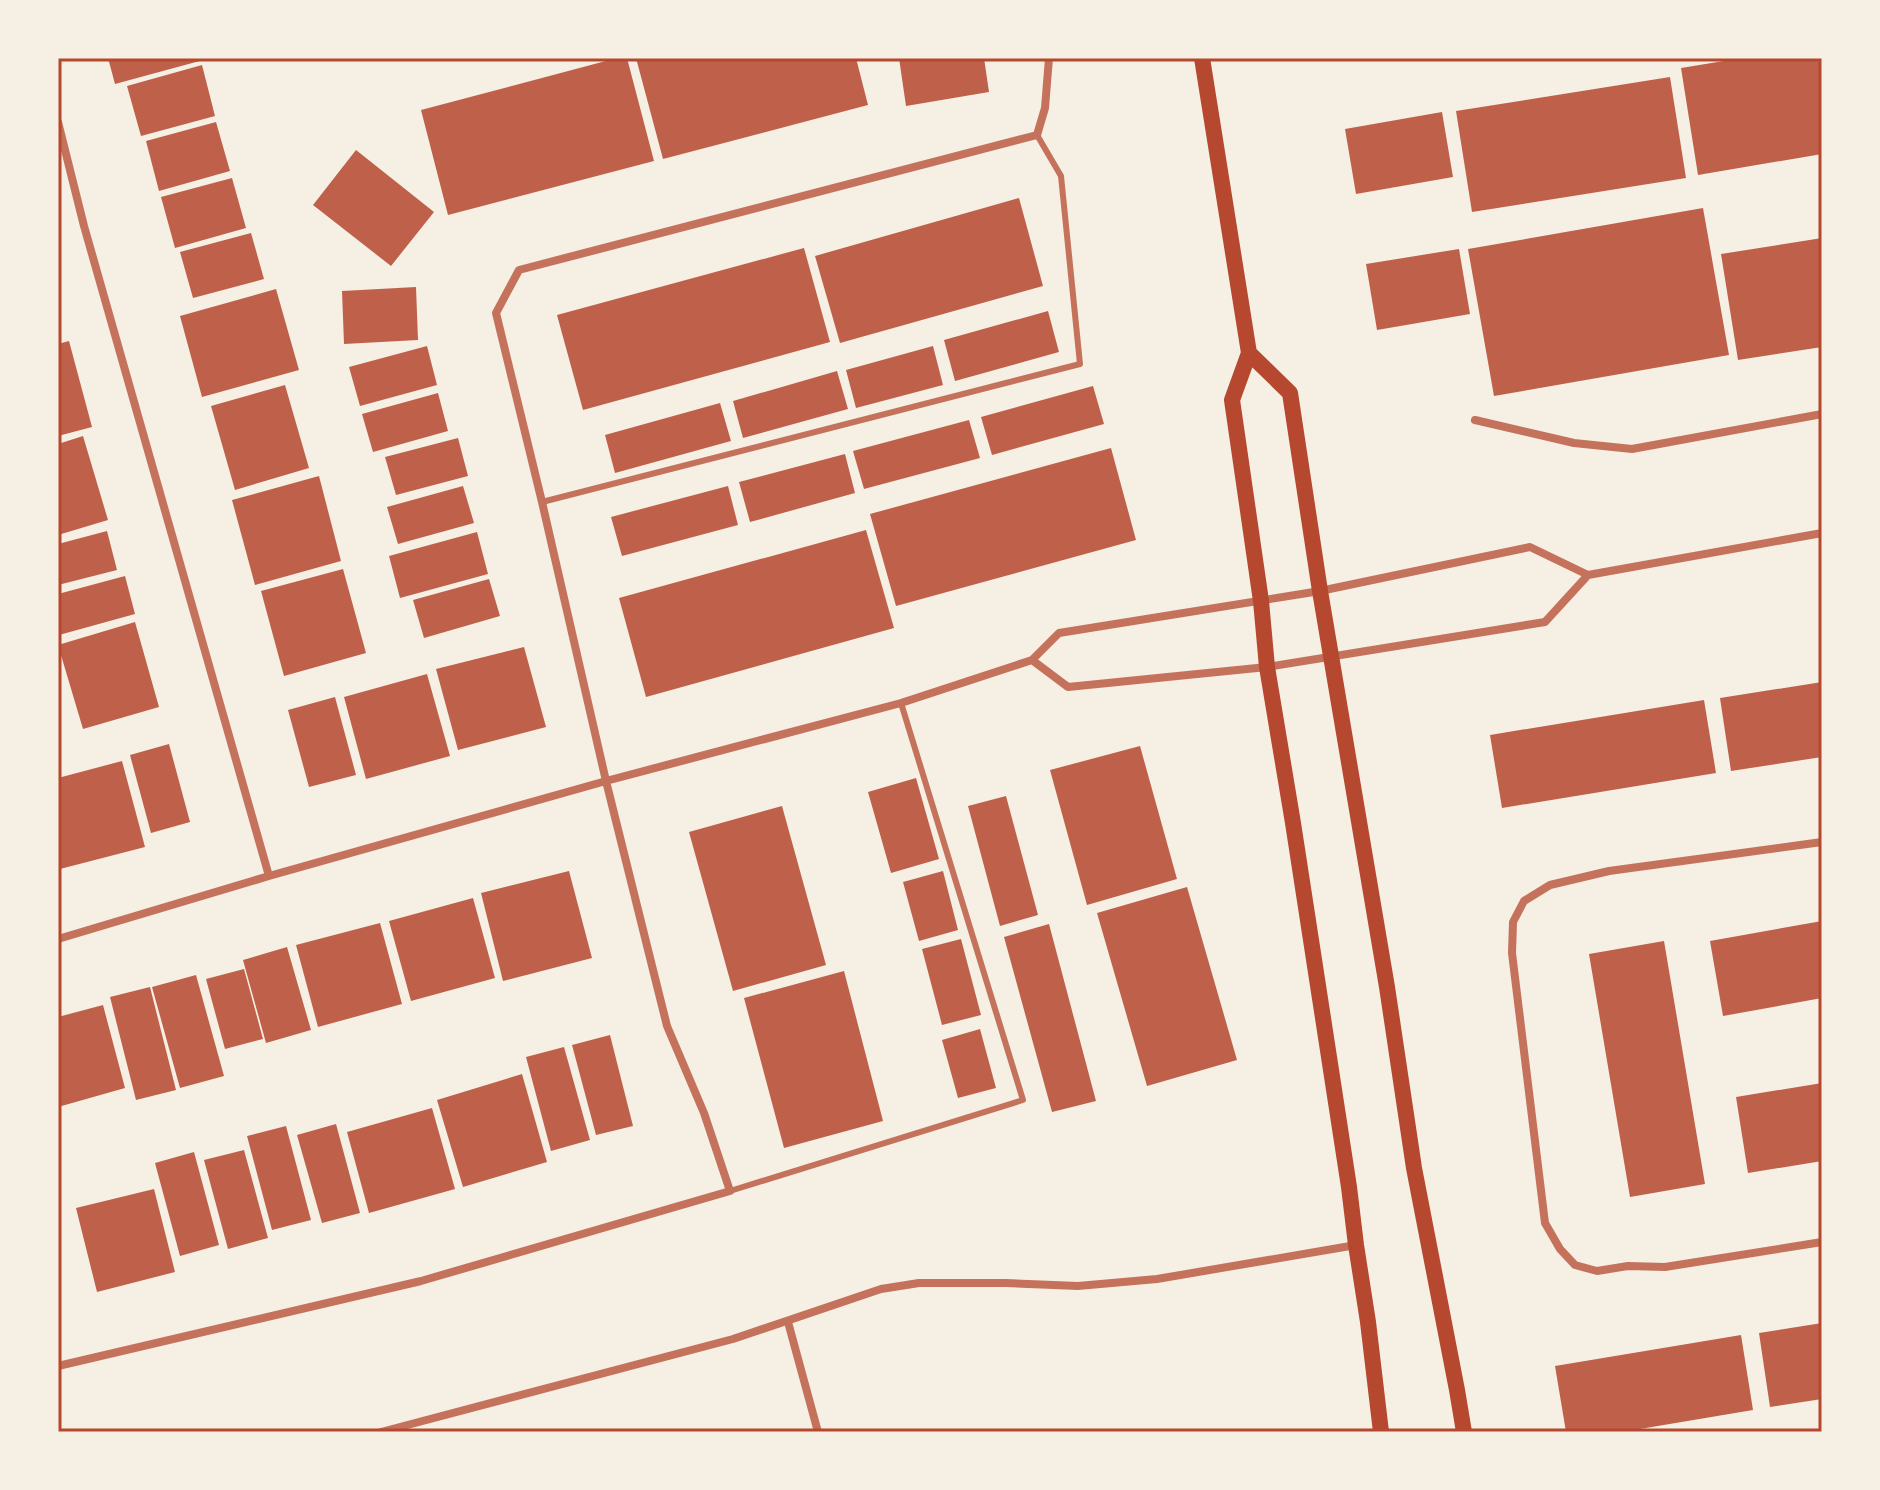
<svg xmlns="http://www.w3.org/2000/svg" width="1880" height="1490" font-family="'Fira Sans Condensed',sans-serif">
<style>
.building{fill:#bf614a}
.lines{fill:none;stroke-linecap:round;stroke-linejoin:round}
.service{stroke:#c5725c;stroke-width:6}
.minor{stroke:#c5725c;stroke-width:8}
.secondary{stroke:#b5482f;stroke-width:16}
.neatline{fill:none;stroke:#b5482f;stroke-width:3}
</style>
<rect width="100%" height="100%" fill="#f6efe4"/>
<!-- building -->
<path class="building" d="M108,58H207V59L115,84Z
M617,58H627L654,161L448,215L421,110Z
M636,58H856L868,105L663,159Z
M899,58H984L989,92L906,106Z
M1742,58H1822V154L1698,175L1681,68Z
M202,65L215,116L141,136L127,86Z
M1670,77L1686,178L1472,212L1456,111Z
M1442,112L1453,177L1356,194L1345,129Z
M216,122L230,171L159,191L146,141Z
M356,150L434,212L391,266L313,205Z
M232,178L246,228L175,248L161,197Z
M1019,198L1043,286L840,343L815,256Z
M1703,208L1729,355L1494,396L1468,249Z
M251,233L264,279L193,298L180,252Z
M1822,238V347L1738,360L1721,254Z
M804,248L830,342L583,410L557,315Z
M1459,249L1470,314L1377,330L1366,264Z
M416,287L418,340L344,344L342,291Z
M276,289L299,370L202,397L180,316Z
M1048,311L1059,352L955,381L944,340Z
M69,341L92,427L58,436V344Z
M427,346L437,385L360,406L349,367Z
M933,346L943,385L856,408L846,370Z
M837,371L848,409L743,438L733,401Z
M285,385L309,468L235,490L211,406Z
M1093,386L1104,424L992,455L981,417Z
M438,393L448,431L373,452L362,414Z
M720,403L731,441L615,473L605,435Z
M969,420L980,458L864,489L853,451Z
M83,436L108,520L58,535V444Z
M458,438L468,476L396,495L385,457Z
M1111,448L1136,540L896,606L870,514Z
M845,454L855,493L750,522L739,482Z
M319,476L341,561L255,585L232,500Z
M463,486L474,523L398,544L387,507Z
M728,486L738,525L622,556L611,517Z
M866,530L894,628L646,697L619,598Z
M107,531L117,570L58,585V544Z
M477,532L488,574L400,598L389,556Z
M343,569L366,653L284,676L261,591Z
M125,576L135,614L59,635L58,594Z
M489,579L500,616L424,638L413,600Z
M135,622L159,707L83,729L58,645Z
M524,647L546,727L458,750L436,669Z
M427,674L450,756L366,779L344,697Z
M1822,682V757L1731,771L1720,698Z
M335,697L356,775L309,787L288,710Z
M1704,700L1716,773L1502,808L1490,735Z
M169,744L190,822L151,833L130,755Z
M1140,746L1177,879L1087,905L1050,770Z
M122,761L145,847L60,869L58,860V778Z
M916,778L939,859L891,873L868,792Z
M1006,796L1038,915L1000,926L968,806Z
M782,806L826,965L733,991L689,832Z
M569,871L592,958L503,981L481,893Z
M943,871L958,930L919,941L903,882Z
M1187,887L1237,1060L1147,1086L1097,913Z
M473,898L495,978L411,1001L389,921Z
M1822,921V998L1723,1016L1710,941Z
M380,923L402,1004L318,1027L296,945Z
M1049,924L1096,1101L1052,1112L1004,937Z
M961,939L981,1015L942,1025L922,949Z
M1664,941L1705,1184L1630,1197L1589,954Z
M287,947L311,1030L266,1043L243,960Z
M244,969L263,1039L225,1049L206,979Z
M844,971L883,1121L784,1148L744,998Z
M196,975L224,1076L180,1088L152,987Z
M150,987L176,1090L136,1100L110,997Z
M103,1005L125,1088L58,1107V1017Z
M980,1029L996,1088L958,1098L942,1040Z
M610,1035L633,1126L596,1135L572,1045Z
M564,1047L590,1140L551,1151L526,1057Z
M522,1074L547,1162L463,1187L437,1100Z
M1822,1083V1161L1748,1173L1736,1097Z
M432,1108L455,1189L369,1213L347,1132Z
M336,1124L360,1213L322,1223L297,1135Z
M286,1126L311,1220L272,1230L247,1136Z
M244,1150L268,1238L228,1249L204,1160Z
M194,1152L219,1245L180,1256L155,1163Z
M154,1189L175,1272L97,1292L76,1208Z
M1822,1323V1399L1770,1407L1759,1333Z
M1741,1335L1753,1410L1622,1432H1566L1555,1366Z"/>
<g class="lines">
<!-- service -->
<path class="service" d="M542,502L1080,364L1061,176L1037,135
M730,1191L1023,1100L901,703"/>
<!-- minor -->
<path class="minor" d="M58,122L84,226L269,876
M1475,420L1574,443L1632,449L1822,414
M1032,660L1068,687L1267,667L1545,622L1588,575
M1822,842L1609,871L1550,885L1524,901L1513,922L1512,953L1545,1223L1560,1249L1575,1265L1597,1271L1628,1266L1665,1267L1822,1242
M58,939L269,876L606,781L901,703L1032,660L1059,633L1320,591L1530,547L1588,575L1822,533
M788,1322L818,1432
M58,1366L421,1281L730,1191L704,1113L667,1026L606,781L542,502L496,313L519,270L1037,135L1045,108L1049,58
M381,1432L733,1339L881,1289L919,1283H1006L1078,1286L1157,1279L1356,1245"/>
<!-- secondary -->
<path class="secondary" d="M1202,58L1249,353L1232,400L1261,601L1267,667L1293,823L1349,1187L1356,1245L1368,1322L1381,1432
M1249,353L1290,393L1320,591L1387,987L1414,1168L1457,1390L1464,1432"/>
</g>
<!-- border -->
<rect width="1880" height="1490" fill="none" stroke="#f6efe4" stroke-width="120"/>
<rect x="60" y="60" width="1760" height="1370" class="neatline"/>
</svg>
